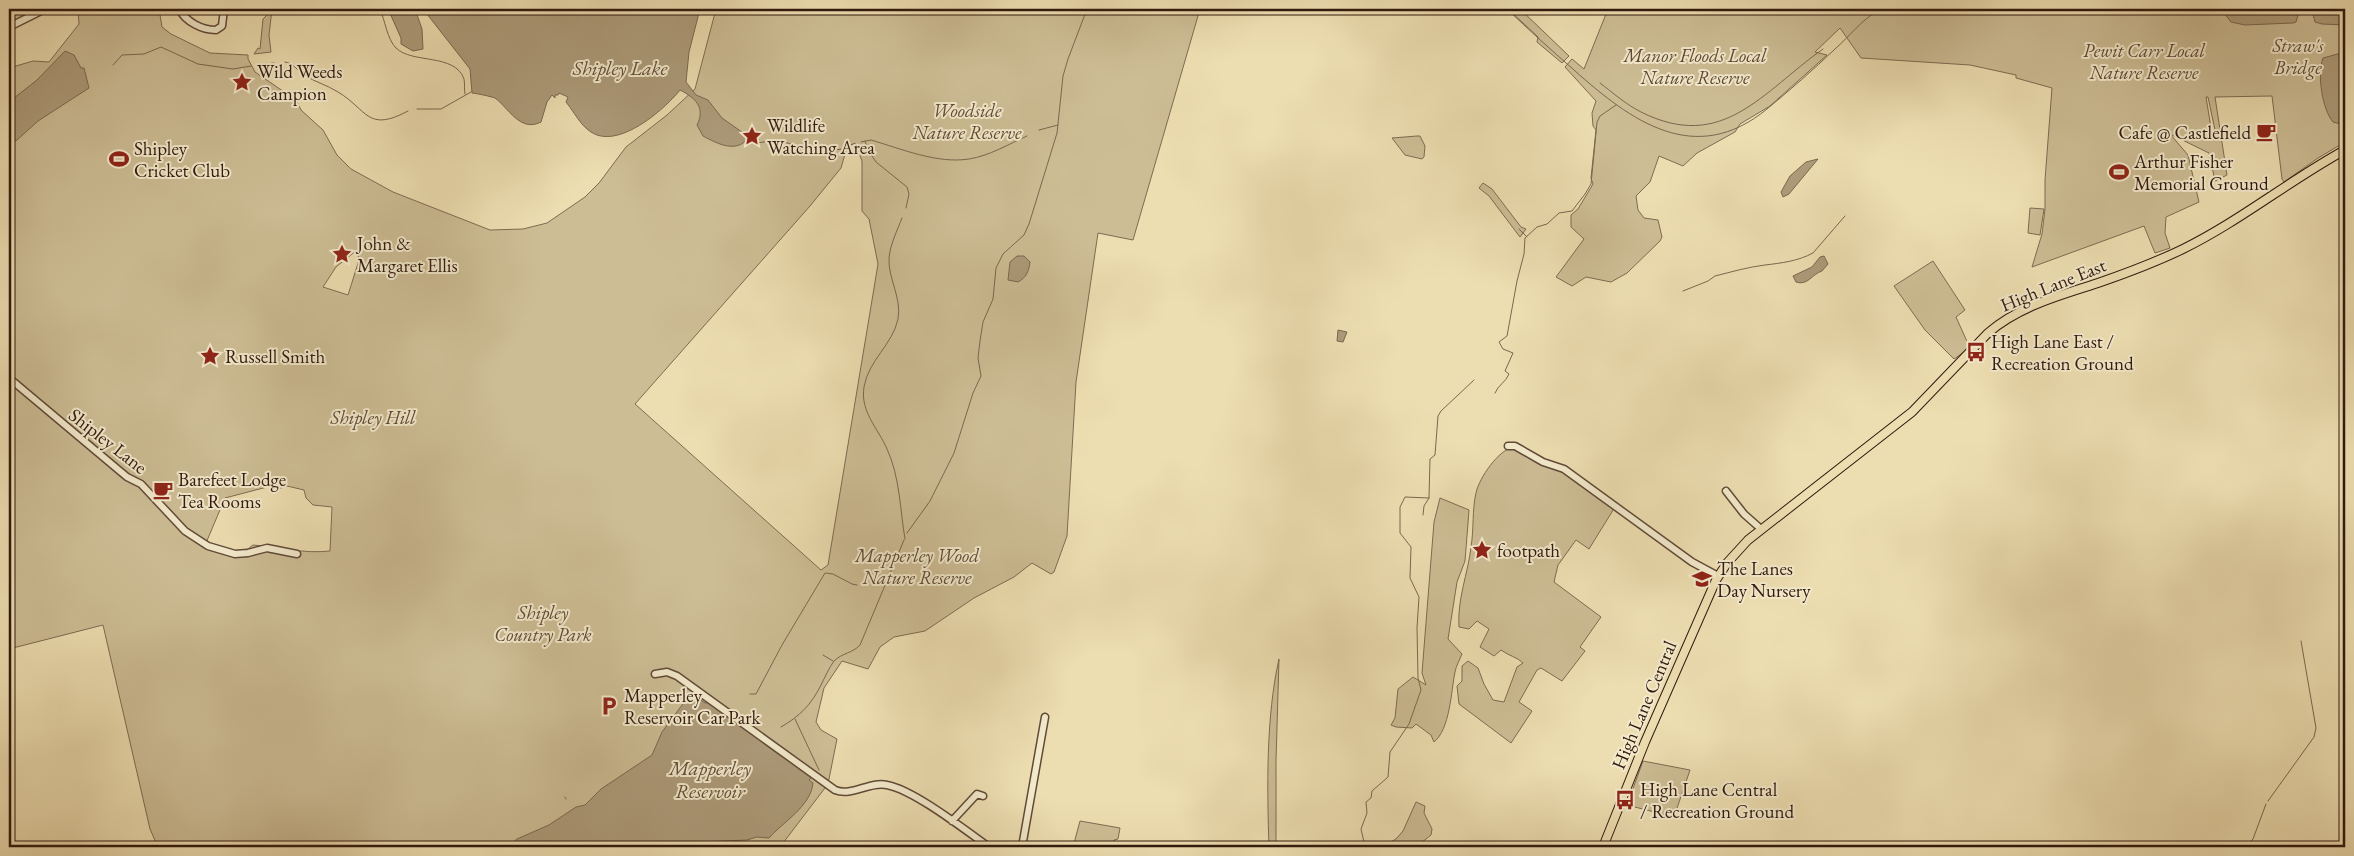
<svg xmlns="http://www.w3.org/2000/svg" width="2354" height="856" font-family="'EB Garamond',serif">
<style>
.green{fill:#cdbd95;stroke:#7f6b52;fill-rule:evenodd}
.water{fill:#ad9b7a;stroke:#7b674f}
.lines{fill:none;stroke-linecap:round;stroke-linejoin:round}
.stream{stroke:#7b674f;stroke-width:1}
.minor-casing{stroke:#604a38;stroke-width:9}
.major-casing{stroke:#31190f;stroke-width:10}
.minor{stroke:#f3eacc;stroke-width:6}
.major{stroke:#eddeb1;stroke-width:8}
.labels{text-anchor:middle;dominant-baseline:central;stroke-width:4;stroke-linejoin:round;paint-order:stroke}
.park-label{font-size:19px;font-style:italic;fill:#604a37;stroke:#f3eacc}
.poi-label{font-size:19px;fill:#31190f;stroke:#f3eacc;text-anchor:start}
.street-label{font-size:19px;fill:#31190f;stroke:#f3eacc}
.water-label{font-size:20px;font-style:italic;fill:#634d3a;stroke:#f3eacc}
</style>
<rect width="100%" height="100%" fill="#eddeb1"/>
<filter id="stains"><feTurbulence type="fractalNoise" baseFrequency=".004" numOctaves="4"/><feColorMatrix values="0 0 0 0 .2 0 0 0 0 .09 0 0 0 0 .02 0 0 0 .5 -.17"/></filter>
<radialGradient id="worn" r=".72"><stop offset=".6" stop-color="#630" stop-opacity="0"/><stop offset="1" stop-color="#630" stop-opacity=".3"/></radialGradient>
<!-- green -->
<path class="green" d="M9,9H52L35,15L9,31Z
M78,9H159L162,27L171,34L210,53L248,55V59L255,72L296,100L301,110L323,130L337,155L351,169L393,192L490,230L523,229L547,223L585,197L599,183L626,147L667,115L695,89L716,9H1200L1133,240L1098,233L1076,382L1067,536L1054,572L1051,574L1032,563L1014,577L974,598L925,631L894,637L880,647L868,669L842,661L824,688L816,722L821,730L837,739L828,784L780,847H158L150,829L103,625L9,649V68L33,61L49,62L79,24ZM855,143L862,161V211L869,219L878,264L828,565L821,570L635,404L810,206L841,168L847,147ZM357,250L359,260L348,295L323,287L336,267ZM271,486L278,489L287,486L304,490L306,498L313,505L332,507L330,551C303,554 279,547 253,545L244,552L226,551L206,543L225,498Z
M265,9H272L269,35L271,52L254,54L258,48L260,49L263,19L267,15L264,13Z
M1508,9H1520L1569,56L1562,63L1537,42L1538,37Z
M1608,9H2345V142L2318,158L2284,182L2282,179L2272,96L2215,97L2227,175L2215,181L2209,153L2170,134L2188,155L2199,202L2166,217L2165,233L2170,248L2155,253L2144,226L2032,267L2042,234L2045,209V180L2052,88L2016,78V75L1970,65L1861,58L1840,28L1815,52L1827,55L1770,106L1740,124L1735,132L1697,153L1683,166L1659,156L1650,182L1636,196L1638,210L1644,218L1658,220L1662,237L1660,241L1627,273L1611,282L1586,277L1572,286L1556,277L1584,239L1571,227V215L1578,209L1593,184L1591,178L1596,130L1593,126L1592,113L1596,101L1565,67L1572,59L1584,69ZM2206,97H2208L2215,130L2212,134Z
M1417,136H1420L1425,146L1424,157L1422,159L1405,155L1392,138Z
M1483,183L1492,189L1521,227L1526,229L1520,237L1489,196L1479,188Z
M2030,208L2044,209L2040,235L2028,233Z
M1933,261L1965,310L1956,317L1970,348L1954,359L1925,330L1894,286Z
M1514,447L1562,470L1615,507L1589,549L1576,540L1558,565L1554,582L1601,617L1580,647L1585,651L1562,681L1541,668L1537,670L1519,702L1532,711L1511,743L1459,704L1457,686L1462,681V666L1468,661L1478,668L1484,684L1493,700L1504,702L1517,667L1523,663C1517,657 1509,656 1501,650L1494,656L1480,647L1489,629L1477,621L1469,629L1459,627C1457,599 1468,574 1471,547C1474,529 1472,510 1476,493C1479,478 1499,449 1514,447Z
M1440,498L1469,510L1465,561L1457,582L1448,639L1462,654C1460,659 1456,666 1455,672C1451,692 1450,729 1434,742L1431,735L1416,724L1412,728L1396,727L1391,725L1395,718L1398,689L1413,677L1426,685L1422,673L1434,522Z
M1279,659L1276,761V847H1269C1267,788 1266,716 1279,659Z
M1643,761L1690,770L1674,817L1627,805Z
M1416,802L1425,806L1424,813L1432,829L1431,835L1416,847H1384L1397,838L1403,831Z
M1080,821L1120,828L1118,839L1114,840L1112,847H1073Z"/>
<!-- water -->
<path class="water" d="M388,9H415L422,29L423,49L413,51L401,44V38Z
M423,9H700L689,52L686,82L696,95L708,100L722,118L749,137C737,154 718,144 703,136L697,125C706,107 695,98 680,90C664,110 618,150 591,132C580,125 575,113 566,102L568,97L559,93L558,95H555V98L552,95L547,102L541,122C520,133 508,107 495,98C493,97 475,93 472,93L470,69Z
M2221,9H2300L2296,22L2293,23L2245,25L2231,22Z
M2315,9H2345V25L2322,24L2315,22L2313,14Z
M65,51L74,55L81,68H84L89,88L38,121L17,140L9,145V102L37,80Z
M2345,52V125L2333,122C2322,109 2317,74 2323,58Z
M1818,159L1789,194L1783,197L1781,192L1790,176L1806,162Z
M1017,256H1024L1030,262C1029,271 1026,278 1018,282L1008,280L1010,262Z
M1824,256L1828,264L1822,271C1812,274 1808,286 1796,282L1793,276L1812,267L1820,257Z
M1338,330L1347,332L1343,342L1337,341Z
M691,693L705,703L710,702L812,777L809,780L813,783C811,806 783,822 769,838L757,837L747,840L701,842L675,847H507L517,839L549,825L576,807L585,805L601,789L652,755L662,732Z"/>
<g class="lines">
<!-- stream -->
<path class="stream" d="M380,9C385,20 387,39 396,48C412,64 455,53 464,79C465,84 464,89 465,94
M1507,9C1529,30 1551,50 1574,70C1631,121 1695,168 1767,109C1790,90 1813,70 1835,49C1852,34 1859,22 1880,9
M285,62C293,63 297,70 304,75C315,82 327,85 338,92C368,110 367,133 408,111
M113,65L122,55L144,54L161,47L198,64L233,69L251,66
M257,65L274,63
M1600,83C1613,93 1627,105 1641,112C1723,153 1762,92 1823,49
M417,109H441L471,92
M1039,130L1058,125
M747,141L757,143L778,140L816,152L843,149L853,144
M865,141L868,150L876,162L907,187L909,194L906,208
M861,142L871,140C902,149 937,164 969,159C989,156 1009,144 1027,136
M902,218C897,231 890,245 889,258C888,279 902,298 898,319C893,344 868,361 864,387C860,412 878,428 887,449C900,477 900,510 905,539
M1519,229L1527,237
M1683,291L1708,281L1715,276C1731,272 1748,267 1765,265C1782,263 1798,261 1813,253L1845,216
M1495,393C1498,385 1506,382 1509,374L1505,371L1513,353L1503,349L1499,342L1507,336L1517,281L1524,254L1525,238L1537,227L1547,224L1559,213L1572,211L1585,194L1591,184L1597,122L1600,116L1616,105
M1423,515L1424,506L1429,498L1430,459L1435,455L1438,416L1441,411L1474,380
M907,533L930,501L954,453L973,393L981,376L978,358L980,341L983,322L993,299L996,268L1003,254L1024,235L1029,224L1057,133L1063,76L1068,59L1087,9
M823,655L833,661
M750,694H756L782,645L825,573L833,574L852,584L857,585
M795,719L819,770
M781,727C800,716 811,705 821,685C825,677 829,668 834,661C842,653 853,653 860,645L904,540
M565,797L566,799
M2268,801L2314,737L2316,728L2301,641
M1349,847L1364,842L1361,829L1367,813L1366,802L1371,798L1372,791L1388,777L1390,752L1409,724L1421,690L1418,678L1417,628L1419,597L1410,578L1411,547L1400,533V507L1405,497L1429,498
M2245,847L2253,839L2266,804"/>
<defs>
<path id="minor" d="M179,9C186,22 202,30 216,30L222,26L224,9
M9,27L45,9
M9,378L127,477L141,484L185,531L208,546L235,554L248,553L267,548L297,554
M1508,446H1515L1543,462L1564,469L1692,562L1718,576
M1726,491L1744,514L1761,529
M655,674L667,672L677,676L835,790C852,797 869,781 887,785C914,790 965,830 989,847
M952,821L977,794L983,796
M1022,847L1045,717"/>
<path id="major" d="M1603,847L1645,742L1716,580L1727,563L1748,540L1912,412L1988,333C2019,306 2061,295 2098,283C2127,273 2156,262 2183,249C2240,221 2290,180 2345,150"/>
</defs>
<!-- minor casing -->
<use href="#minor" class="minor-casing"/>
<!-- major casing -->
<use href="#major" class="major-casing"/>
<!-- minor -->
<use href="#minor" class="minor"/>
<!-- major -->
<use href="#major" class="major"/>
</g>
<!-- icons -->
<defs>
<symbol id="sight-bare" viewBox="-9 -9 18 18"><path d="M0-6L1.8-2.2L6-1.7L2.9 1.2L3.7 5.4L0 3.3L-3.7 5.4L-2.9 1.2L-6-1.7L-1.8-2.2Z" fill="#8f2418" stroke="#f3eacc" stroke-width="2.5" paint-order="stroke"/></symbol>
<symbol id="cafe-bare" viewBox="-9 -9 18 18"><path d="M-5.5-4.5H6V0H3Q3 3.5 0 3.5H-2.5Q-5.5 3.5-5.5 0ZM3-3.2v2h1.7v-2ZM-6 4.5H4V6H-6Z" fill="#8f2418" stroke="#f3eacc" stroke-width="2.5" paint-order="stroke"/></symbol>
<symbol id="stadium-bare" viewBox="-9 -9 18 18"><path d="M0-5a6.5 5 0 1 0 0 10a6.5 5 0 1 0 0-10ZM-3.5-1.8h7v3.6h-7Z" fill="#8f2418" stroke="#f3eacc" stroke-width="2.5" paint-order="stroke"/></symbol>
<symbol id="bus-bare" viewBox="-9 -9 18 18"><path d="M-5-6H5V4H4V6H2V4H-2V6H-4V4H-5ZM-3.5-4V0h7V-4ZM-3.5 1.2v1.5H-2V1.2ZM2 1.2v1.5H3.5V1.2Z" fill="#8f2418" stroke="#f3eacc" stroke-width="2.5" paint-order="stroke"/></symbol>
<symbol id="school-bare" viewBox="-9 -9 18 18"><path d="M0-5L7-2L0 1L-7-2ZM-4 1L0 2.5L4 1V4Q0 6-4 4Z" fill="#8f2418" stroke="#f3eacc" stroke-width="2.5" paint-order="stroke"/></symbol>
<symbol id="parking-bare" viewBox="-9 -9 18 18"><path d="M-3.5-5.5H1a3.5 3.5 0 0 1 0 7H-1V5.5H-3.5ZM-1-3.4V-.6H.8a1.4 1.4 0 0 0 0-2.8Z" fill="#8f2418" stroke="#f3eacc" stroke-width="2.5" paint-order="stroke"/></symbol>
</defs>
<g fill-rule="evenodd">
<use href="#sight-bare" x="228" y="68" width="28" height="28"/>
<use href="#cafe-bare" x="2252" y="118" width="28" height="28"/>
<use href="#sight-bare" x="738" y="122" width="28" height="28"/>
<use href="#stadium-bare" x="105" y="145" width="28" height="28"/>
<use href="#stadium-bare" x="2105" y="158" width="28" height="28"/>
<use href="#sight-bare" x="328" y="240" width="28" height="28"/>
<use href="#bus-bare" x="1962" y="338" width="28" height="28"/>
<use href="#sight-bare" x="196" y="342" width="28" height="28"/>
<use href="#cafe-bare" x="149" y="476" width="28" height="28"/>
<use href="#sight-bare" x="1468" y="536" width="28" height="28"/>
<use href="#school-bare" x="1688" y="565" width="28" height="28"/>
<use href="#parking-bare" x="595" y="692" width="28" height="28"/>
<use href="#bus-bare" x="1611" y="786" width="28" height="28"/>
</g>
<g class="labels">
<!-- park labels -->
<g class="park-label">
<text x="2298" y="45">Straw's<tspan x="2298" dy="22">Bridge</tspan></text>
<text x="2144" y="50">Pewit Carr Local<tspan x="2144" dy="22">Nature Reserve</tspan></text>
<text x="1695" y="55">Manor Floods Local<tspan x="1695" dy="22">Nature Reserve</tspan></text>
<text x="967" y="110">Woodside<tspan x="967" dy="22">Nature Reserve</tspan></text>
<text x="373" y="417">Shipley Hill</text>
<text x="917" y="555">Mapperley Wood<tspan x="917" dy="22">Nature Reserve</tspan></text>
<text x="543" y="612">Shipley<tspan x="543" dy="22">Country Park</tspan></text>
</g>
<!-- poi labels -->
<g class="poi-label">
<text x="257" y="71">Wild Weeds<tspan x="257" dy="22">Campion</tspan></text>
<text x="767" y="125">Wildlife<tspan x="767" dy="22">Watching Area</tspan></text>
<text x="2251" y="132" text-anchor="end">Cafe @ Castlefield</text>
<text x="134" y="148">Shipley<tspan x="134" dy="22">Cricket Club</tspan></text>
<text x="2134" y="161">Arthur Fisher<tspan x="2134" dy="22">Memorial Ground</tspan></text>
<text x="357" y="243">John &amp;<tspan x="357" dy="22">Margaret Ellis</tspan></text>
<text x="1991" y="341">High Lane East /<tspan x="1991" dy="22">Recreation Ground</tspan></text>
<text x="225" y="356">Russell Smith</text>
<text x="178" y="479">Barefeet Lodge<tspan x="178" dy="22">Tea Rooms</tspan></text>
<text x="1497" y="550">footpath</text>
<text x="1717" y="568">The Lanes<tspan x="1717" dy="22">Day Nursery</tspan></text>
<text x="624" y="695">Mapperley<tspan x="624" dy="22">Reservoir Car Park</tspan></text>
<text x="1640" y="789">High Lane Central<tspan x="1640" dy="22">/ Recreation Ground</tspan></text>
</g>
<!-- street labels -->
<g class="street-label">
<text transform="translate(2053 285) rotate(-22)">High Lane East</text>
<text transform="translate(108 441) rotate(38)">Shipley Lane</text>
<text transform="translate(1644 705) rotate(-67)">High Lane Central</text>
</g>
<!-- water labels -->
<g class="water-label">
<text x="620" y="68">Shipley Lake</text>
<text x="710" y="768">Mapperley<tspan x="710" dy="23">Reservoir</tspan></text>
</g>
</g>
<!-- margin -->
<rect width="2354" height="856" fill="none" stroke="#eddeb1" stroke-width="30"/>
<rect x="10" y="10" width="2334" height="836" fill="none" stroke="#31190f" stroke-width="2.5"/>
<rect x="15" y="15" width="2324" height="826" fill="none" stroke="#31190f"/>
<rect width="100%" height="100%" filter="url(#stains)"/>
<rect width="100%" height="100%" fill="url(#worn)"/>
</svg>
